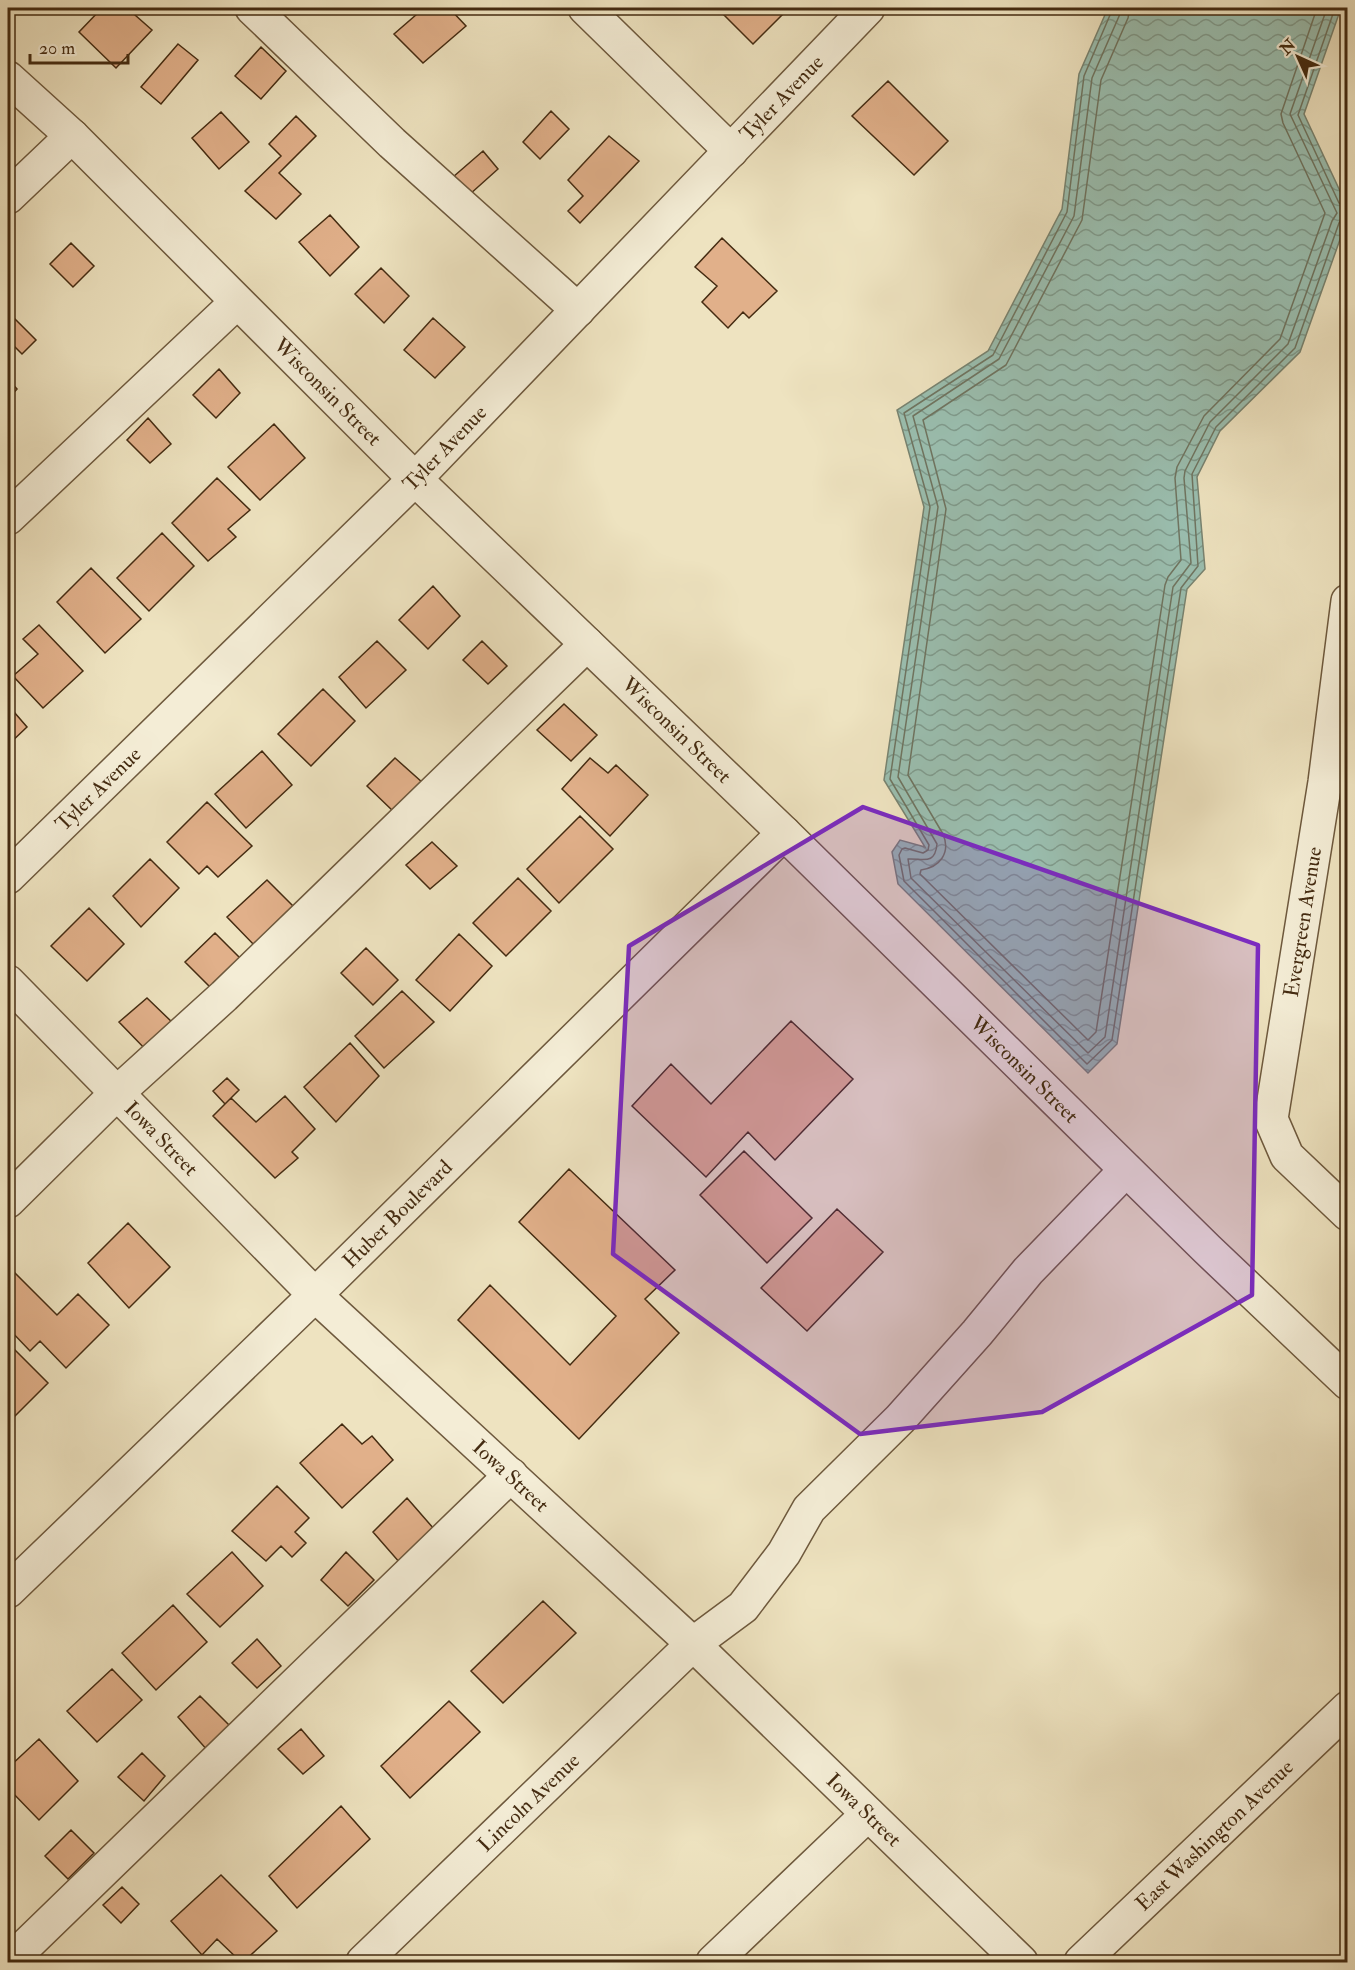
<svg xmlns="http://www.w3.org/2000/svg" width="1355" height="1970" font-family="'IM FELL Double Pica',serif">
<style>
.water{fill:url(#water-waves);stroke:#788370;stroke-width:1.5}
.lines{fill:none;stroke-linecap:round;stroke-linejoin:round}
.shore{stroke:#6f7460;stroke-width:1.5}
.building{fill:#e1b08a;stroke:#442b11;stroke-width:1.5}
.minor-casing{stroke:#6e593d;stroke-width:36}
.minor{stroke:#f4edd6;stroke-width:33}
.marked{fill:#7b2cbf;fill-opacity:0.2;stroke:#7b2cbf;stroke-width:4.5;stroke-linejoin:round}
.labels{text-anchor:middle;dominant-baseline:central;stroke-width:4.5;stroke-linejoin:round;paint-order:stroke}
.street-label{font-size:21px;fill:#442b11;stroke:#f4edd6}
</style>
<defs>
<pattern id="water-waves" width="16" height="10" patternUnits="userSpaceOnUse" patternTransform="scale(1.5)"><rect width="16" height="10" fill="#9abeaf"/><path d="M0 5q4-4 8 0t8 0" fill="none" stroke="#7f9b8d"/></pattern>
</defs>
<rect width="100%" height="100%" fill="#eee3c0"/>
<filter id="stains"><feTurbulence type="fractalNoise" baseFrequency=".00333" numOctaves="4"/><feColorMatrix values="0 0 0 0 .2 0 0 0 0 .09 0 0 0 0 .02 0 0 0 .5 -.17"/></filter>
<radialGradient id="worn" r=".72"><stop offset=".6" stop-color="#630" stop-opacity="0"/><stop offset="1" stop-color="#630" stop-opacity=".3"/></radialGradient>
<!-- water -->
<path class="water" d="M1108,8H1341L1304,114L1347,206L1348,217L1300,352L1220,431L1197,477L1205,569L1187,589L1117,1044L1088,1073L898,884L892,852L900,840L925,847L884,780L924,507L897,410L988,351L1062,209L1079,74Z"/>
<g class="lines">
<!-- shore -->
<path class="shore" d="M1113,8L1084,76L1067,212L993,355L904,413L930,507L890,779L929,845L928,850L923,853L905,848L902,849L899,855L904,881L1087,1064L1112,1040L1181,588L1198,566L1192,474L1216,427L1295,348L1339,223L1342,219L1348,218
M1120,8V14L1092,78L1074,216L999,359L913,416L938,507L898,777L937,844C935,866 922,858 908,859L911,878L1088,1053L1105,1037L1173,587L1191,563L1184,478L1185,471L1210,422L1288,344L1332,221L1337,213L1290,114L1327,8
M1130,8L1128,18L1101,80L1082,220L1006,365L923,420L946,509L908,775L943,834C951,853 940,867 921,870L920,874L1088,1040L1096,1032L1165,585L1168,577L1181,560L1175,478L1177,467L1204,416L1280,339L1325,213L1283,123L1281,114L1317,8
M1335,8L1298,115L1339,203L1348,206"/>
</g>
<!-- building -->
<path class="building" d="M102,8H127L152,30L116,68L79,32Z
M424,8H449L466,26L423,63L394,34Z
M731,8H778L784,13L753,44L724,15Z
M178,44L198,60L161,104L141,87Z
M261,47L286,71L261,99L235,76Z
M888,81L948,141L914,175L852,116Z
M551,111L569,129L540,159L523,142Z
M221,112L249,142L219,169L192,138Z
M296,116L316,136L279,173L301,194L276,219L245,191L281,156L269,144Z
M609,136L639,161L580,223L568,211L583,196L568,180Z
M483,151L498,169L469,195L453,177Z
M330,215L359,247L330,276L299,242Z
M722,238L777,291L749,318L743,312L728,328L702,302L717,286L695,267Z
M71,243L94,266L73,287L50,264Z
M381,268L409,296L384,323L355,294Z
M13,317L36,340L22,354L8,340V322Z
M433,318L465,347L435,378L404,350Z
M219,369L240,393L216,418L193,395Z
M8,379L17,389L8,399Z
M148,418L171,444L150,463L127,440Z
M274,424L305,458L260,500L228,467Z
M217,478L250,510L228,529L236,537L208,561L172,523Z
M162,533L194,566L149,611L117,578Z
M91,568L141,619L105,653L57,602Z
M433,586L460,616L428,649L399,620Z
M39,625L83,671L43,708L13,676L38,654L23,639Z
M377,641L406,670L366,708L339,677Z
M482,641L507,666L488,684L463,660Z
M323,689L355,721L311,766L278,734Z
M564,704L597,735L571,761L537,730Z
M8,705L27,727L8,745Z
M262,751L292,785L246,828L215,794Z
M395,758L423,783L394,812L367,786Z
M590,758L608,773L616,765L648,795L610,836L562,789Z
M207,802L252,846L218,877L207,866L199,874L167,842Z
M580,816L613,849L559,903L527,869Z
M432,842L457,866L430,889L406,865Z
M150,859L179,888L141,927L113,896Z
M518,878L551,911L506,956L473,923Z
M267,880L295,908L256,947L227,917Z
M89,908L124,944L87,981L51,946Z
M215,933L243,961L213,990L185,962Z
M459,934L492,966L450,1011L416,980Z
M366,948L398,980L373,1005L341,973Z
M402,991L434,1022L384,1068L355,1036Z
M147,998L175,1025L148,1052L119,1022Z
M791,1021L853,1079L775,1160L748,1132L706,1177L632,1106L671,1064L711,1104Z
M350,1043L379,1076L336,1122L304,1087Z
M227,1078L239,1090L225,1104L213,1091Z
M285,1096L315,1129L292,1152L298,1158L275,1178L213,1116L231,1098L256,1122Z
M744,1151L812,1218L767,1263L700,1195Z
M569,1169L675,1270L645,1299L679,1333L579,1439L458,1320L490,1285L570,1365L616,1316L519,1222Z
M837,1209L883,1252L807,1331L761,1288Z
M128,1223L170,1267L129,1308L88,1263Z
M8,1266L57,1315L78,1294L109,1325L66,1368L40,1341L30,1351L8,1328Z
M14,1349L48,1383L8,1423V1355Z
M342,1424L362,1444L372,1436L393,1460L342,1508L300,1463Z
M277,1486L309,1518L295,1532L306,1543L292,1557L281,1546L266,1561L232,1531Z
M407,1498L434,1529L400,1563L373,1532Z
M232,1552L263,1586L220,1627L187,1594Z
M346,1552L374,1580L348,1606L321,1580Z
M543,1601L576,1633L503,1703L471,1671Z
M173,1605L207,1642L156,1690L122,1653Z
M257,1639L281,1666L257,1688L232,1663Z
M112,1669L142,1700L97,1742L67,1711Z
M200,1696L232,1728L208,1751L178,1717Z
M449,1701L480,1732L410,1798L381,1766Z
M301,1729L324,1756L303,1774L278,1749Z
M39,1739L78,1781L39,1820L8,1788V1768Z
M142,1753L165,1776L144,1801L118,1777Z
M341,1806L370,1839L297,1908L269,1876Z
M71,1830L94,1853L68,1879L45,1856Z
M221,1875L277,1931L243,1962H241L217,1939L202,1955L171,1921Z
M122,1887L139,1904L121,1923L103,1905Z"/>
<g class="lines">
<defs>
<g id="minor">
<path d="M252,8L392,143L578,310"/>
<path d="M585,8L731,151"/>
<path id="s1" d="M8,78L72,136L415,479L784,833L1207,1249L1348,1383"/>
<path d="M8,197L72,136"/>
<path d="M8,518L237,302"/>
<path d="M1348,601L1325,782L1271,1119L1287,1156L1348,1214"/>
<path id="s2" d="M8,877L415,479L868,8"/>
<path id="s3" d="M8,982L315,1295L693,1644L1021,1962"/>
<path d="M8,1201L117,1093L224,996L314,909L587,644"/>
<path id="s4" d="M8,1591L315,1295L784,833"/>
<path d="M9,1962L511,1475"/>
<path id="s5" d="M363,1962L693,1644L743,1607L784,1553L809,1509L900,1419L977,1333L1028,1271L1126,1170"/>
<path d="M713,1962L868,1814"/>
<path id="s6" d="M1081,1962L1348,1708"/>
</g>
</defs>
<!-- minor casing -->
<use href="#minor" class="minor-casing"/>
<!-- minor -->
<use href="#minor" class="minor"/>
</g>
<!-- marked area -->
<path class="marked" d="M863,807L1258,945L1252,1295L1042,1412L860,1434L613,1254L629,946Z"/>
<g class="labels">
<!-- street labels -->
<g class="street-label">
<text stroke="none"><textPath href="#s2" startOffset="1098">Tyler Avenue</textPath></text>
<text stroke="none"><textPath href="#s1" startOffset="448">Wisconsin Street</textPath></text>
<text stroke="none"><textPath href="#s2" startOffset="612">Tyler Avenue</textPath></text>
<text stroke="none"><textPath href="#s1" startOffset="934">Wisconsin Street</textPath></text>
<text stroke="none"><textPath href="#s2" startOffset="126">Tyler Avenue</textPath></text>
<text transform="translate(1303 922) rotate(-81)">Evergreen Avenue</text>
<text stroke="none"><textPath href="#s1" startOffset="1420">Wisconsin Street</textPath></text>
<text stroke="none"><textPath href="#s3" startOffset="219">Iowa Street</textPath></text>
<text stroke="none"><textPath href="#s4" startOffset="542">Huber Boulevard</textPath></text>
<text stroke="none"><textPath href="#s3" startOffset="705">Iowa Street</textPath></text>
<text stroke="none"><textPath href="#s5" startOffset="230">Lincoln Avenue</textPath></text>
<text stroke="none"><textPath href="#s3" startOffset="1191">Iowa Street</textPath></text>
<text stroke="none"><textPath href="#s6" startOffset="184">East Washington Avenue</textPath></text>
</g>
</g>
<!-- margin -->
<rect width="1355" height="1970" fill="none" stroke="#eee3c0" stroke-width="30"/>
<rect x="9" y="9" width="1337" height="1952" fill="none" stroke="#442b11" stroke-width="3"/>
<rect x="15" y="15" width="1325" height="1940" fill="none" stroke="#442b11" stroke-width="1.5"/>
<!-- north arrow -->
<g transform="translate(1298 57) rotate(315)" stroke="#f4edd6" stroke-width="4.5" paint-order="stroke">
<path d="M0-4.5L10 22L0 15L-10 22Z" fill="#442b11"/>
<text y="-9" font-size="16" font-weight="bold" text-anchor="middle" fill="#442b11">N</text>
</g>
<!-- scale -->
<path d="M30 54v9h98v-9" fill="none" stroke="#442b11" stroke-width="3"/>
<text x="39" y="54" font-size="18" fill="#442b11" stroke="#f4edd6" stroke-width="4.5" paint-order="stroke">20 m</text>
<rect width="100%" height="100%" filter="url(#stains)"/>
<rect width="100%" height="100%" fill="url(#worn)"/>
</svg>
